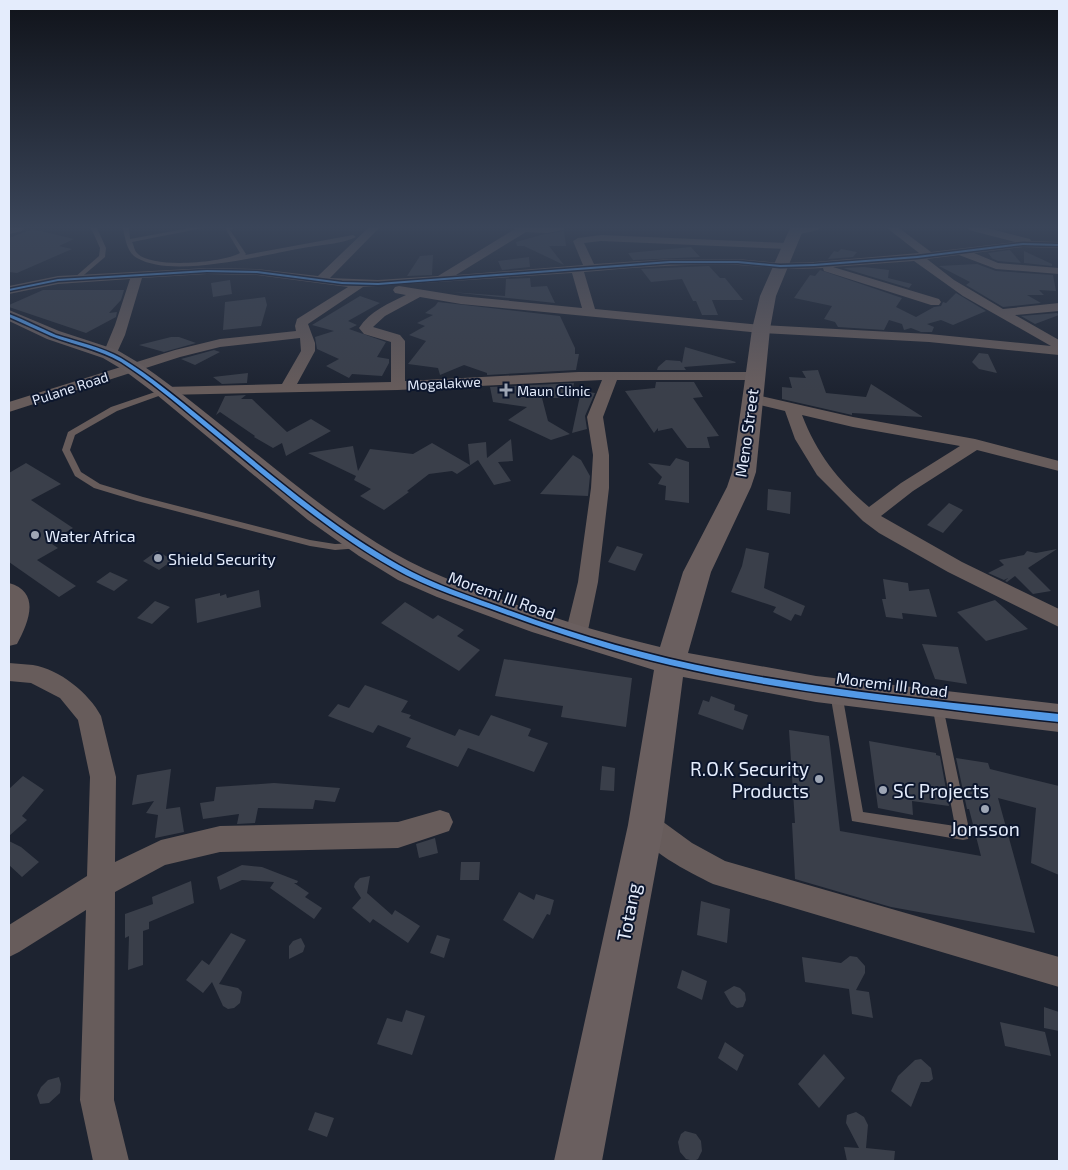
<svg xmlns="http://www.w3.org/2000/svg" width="1068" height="1170" font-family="'Exo 2',sans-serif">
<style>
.building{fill:#3a3f4a}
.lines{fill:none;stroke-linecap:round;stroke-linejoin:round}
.lane{fill:#675c5b;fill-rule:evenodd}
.street{fill:#675c5b;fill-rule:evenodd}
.secondary{fill:#6a5f5f;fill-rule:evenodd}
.highway{fill:#615b5f;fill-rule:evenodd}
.cycleway-casing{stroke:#0c162d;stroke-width:3}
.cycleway{fill:#5399e6;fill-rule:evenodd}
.poi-dot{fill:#9ea6b5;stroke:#0c162d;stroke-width:2}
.labels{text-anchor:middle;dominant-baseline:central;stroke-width:4;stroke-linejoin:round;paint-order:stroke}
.far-street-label{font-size:14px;fill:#e4ecfc;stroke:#0c162d}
.far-poi-label{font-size:14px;fill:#e4ecfc;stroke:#0c162d;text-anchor:start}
.street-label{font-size:16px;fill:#e4ecfc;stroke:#0c162d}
.poi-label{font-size:16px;fill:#e4ecfc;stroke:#0c162d;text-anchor:start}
.near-poi-label{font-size:19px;fill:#e4ecfc;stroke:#0c162d;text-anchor:end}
.near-street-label{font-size:19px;fill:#e4ecfc;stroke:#0c162d}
</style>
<rect width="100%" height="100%" fill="#1d2330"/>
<!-- building -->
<path class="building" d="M32,229L74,239L59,246L72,249L17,273L9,272V238Z
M564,231L566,246H549L564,265L524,246H517L516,242L541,235Z
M691,247L700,257L633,260L628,253Z
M841,249L857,252L853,257L828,259L834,251L838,252Z
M1010,250L1021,263L998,261L989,257L992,258L988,253Z
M1024,251L1052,264V266L1024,263Z
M433,255L432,275L407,276L420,256Z
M529,257L530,267L502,270L498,261Z
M977,264L996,271L1053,275L1056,291L1039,290L1044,295H1027L1041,303L1003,307L966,285L970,282L939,266Z
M709,266L720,278H725L743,300H712L718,315H702L696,301H693L682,279L651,282L641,269Z
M864,267L889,270L888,278L912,284L909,288L843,268Z
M820,270L902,298L896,307L916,317L934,307L941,306L943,302L946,303L956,293L986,311L953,325L941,320L927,324L934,327L932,332H921L911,328L904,330L902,324L889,320L884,330L838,327L835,322L824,319L832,306L794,298L810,275L815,276Z
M530,278L531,287L547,286L555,303L451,292L505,296L506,279Z
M230,280L232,294L213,297L211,283Z
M43,290H124L121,300L109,313L117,312L116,317L86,333L9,307V305Z
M360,296L380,303L348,321L357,325L349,329L386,342L377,357L389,359V363L382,376L352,374L349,378L326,366L339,359L317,349L315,337L334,331L312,325Z
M265,297L267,305L261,326L223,330L225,302Z
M438,302L560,316L575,348V354H579L576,370L487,375V373L464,365L440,375L438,368L408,364L426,341L409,335L425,326L417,323L433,315L425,313L435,306Z
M1057,313L1059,315L1035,324L1021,316Z
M171,337H179L196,343L164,352L139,345Z
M685,347L736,362L735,363L684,367L686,370H657L658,367L666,360L680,361L682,363Z
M214,350L220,352L195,365L181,359Z
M979,353L988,354L997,373L979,369L972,362Z
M818,370L826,393L866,397L871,384L923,417L852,413V415L782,399V387L792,388L789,377L806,378L802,371Z
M248,373L247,383L222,384L213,377Z
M656,382H694L703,397L693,398L719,436L707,437L710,448H687L672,428L658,431V428L654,433L625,391L655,388Z
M574,383L571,398H542L548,421L570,434L551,440L508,420L527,407L493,402L490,387Z
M581,391L595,393L585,416L587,429L572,433Z
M246,395L241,399H252L287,432L311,419L331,431L286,456L282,443L273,448L254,437L255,436L220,412L216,415L225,396Z
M511,439L513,461L498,462L511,481L494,485L478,460L457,474L452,471L429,474L407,491L409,492L384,510L360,496L371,489L354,480L356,476L308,453L353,446L358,471L370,449L413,454L432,443L470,465L468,444L486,442L487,458Z
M573,455L581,460L590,476L588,496L540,494Z
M676,458L689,462V503L665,500L666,486L658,484L662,477L648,463L670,466Z
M26,463L61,484L31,500L73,528L49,542L58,548L37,560L76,586L59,597L9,562V473Z
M768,489L791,492L790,514L767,510Z
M949,503L963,510L943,533L927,525Z
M617,546L643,554L635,571L608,562Z
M746,548L769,553L764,588L805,606L801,616L795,614L791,621L773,612L776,607L731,592L742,566Z
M1057,549L1028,568L1051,591L1033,594L1015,576L1007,582L1005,581L1008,578L1004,580L988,573L1004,565L999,560L1024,555L1027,551L1036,553Z
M157,551L173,560L159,570L143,561Z
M110,572L128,580L114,591L96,582Z
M883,579L908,583L909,591L929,589L937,617L902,613L903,619L886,617L882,599H886Z
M259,590L261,607L197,623L195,599L220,593V596L226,594L227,598Z
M995,600L1028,629L986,641L957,612Z
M155,601L170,607L152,624L137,618Z
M405,602L433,619L438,615L464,630L457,636L480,650L459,671L381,623Z
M922,644L958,647L967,684L935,679Z
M504,659L632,678L626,727L561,717L563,706L495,696Z
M365,685L408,701L401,712L411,715L409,718L455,736L459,729L479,736L491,715L531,729L528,736L548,743L534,772L468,748L458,767L406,747L411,738L378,725L373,733L328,716L338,704L349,708Z
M711,696L735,705L734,710L748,715L743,730L698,714L703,700L709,702Z
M789,730L829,736L840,831L981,856L969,809H967L956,758L988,763L990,769L1059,786V875L1031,863L1036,808L998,798L1035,933L891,907L795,879L792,823H795Z
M869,741L936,753V755L940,756L949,806L912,801L913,815L878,808Z
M602,766L615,768L614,791L600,790Z
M171,769L166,809L180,807L184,832L155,838L158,815L146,813L154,801L132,805L137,775Z
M23,776L44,790L22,816L27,820L9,836V789Z
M274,783L340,788L335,802L315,800L313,809L258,808L255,823L237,824L239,814L203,819L200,803L214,801L216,787Z
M435,838L438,853L419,858L416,844Z
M9,841L21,847L39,862L22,877L9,865Z
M461,862H480L479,880H460Z
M242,865L262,867L298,881L297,883H294L309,893L305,897L322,908L314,919L270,888L274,882L242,880L220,890L217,877Z
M370,876L367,893L392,915L395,910L420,926L408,943L373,919L370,923L352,908L361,898L354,887L355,883L360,878Z
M191,881L194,903L149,922V929L143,931V965L128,970L129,936L125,938V914L153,904L152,897Z
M519,892L534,900L536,894L554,900L550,915L547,914L533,939L503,920Z
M701,901L730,909L727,943L697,935Z
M231,933L246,940L219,984L238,988L242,992L240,1003L234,1008L228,1009L223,1006L212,982L203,993L186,980L202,960L209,965Z
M437,935L450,939L444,958L430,953Z
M301,938L305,946L303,952L289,959V946L293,941Z
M850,956L857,957L865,966V973L856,990L869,992L873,1018L852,1014L849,989L805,982L802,957L841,963Z
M682,970L707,981L702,1000L677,988Z
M734,986L740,988L745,993L746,1000L743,1007L737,1008L731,1004L724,992Z
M1044,1007L1059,1012V1031L1044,1028Z
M406,1010L425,1016L412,1055L377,1044L387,1018L402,1022Z
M1000,1022L1045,1032L1051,1056L1005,1046Z
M725,1042L744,1055L737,1071L718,1058Z
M824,1054L845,1078L819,1108L798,1084Z
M921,1059L931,1068L933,1079L929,1082H921L911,1107L891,1091L898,1076L915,1060Z
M59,1077L61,1084L60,1093L49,1103L40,1104L37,1095L41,1087L48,1080Z
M315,1112L334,1118L327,1137L308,1130Z
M856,1112L864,1117L868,1125L866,1148L895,1151L894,1161H847L844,1147L859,1148L846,1123L847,1115Z
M685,1131L696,1134L701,1141L702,1151L698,1159L694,1161L686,1159L680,1152L678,1142L681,1134Z"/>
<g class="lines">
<!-- lane -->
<path class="lane" d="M91,228H97L106,248L105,257L78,280H74V278L99,256L100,248Z
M123,228H129L130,239L190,228H203L132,242C134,245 134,250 137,253C150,269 223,263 240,253L225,228H234L230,230L246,254L245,255L353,235L356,237C343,244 318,245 303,248C263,255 173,279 137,258C127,253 125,238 123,228Z
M164,389H167V393L117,411L75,435L70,450L81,472L100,484L143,497L310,540L335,544L357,543L362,546L360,548L335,550L310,546L137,501L94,488L75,476L62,450L68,432L111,407Z
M836,688L840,690L842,693L863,812L955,826L932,705L934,702L938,700L942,702L970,834L968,839L963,840L852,821L830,693L832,690Z"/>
<!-- street -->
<path class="street" d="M368,228H379L330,278L378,280L438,276L515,229L514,228H564L563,230L547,233L526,232L456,275L583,265L573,241L578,238L601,235L788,243L793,246L788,249L601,241L584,243L594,264L670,259H738L780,263L814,262L919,253L887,228H899L931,252L1015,242L969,230L968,228H987L1030,239L1031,241L1059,242V248L1023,247L974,253L998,263L1059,268V274L996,269L959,255L927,259L954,280L1003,309L1059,303V311L1015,315L1059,340V355L929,342L761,333L461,304L420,297L385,316L373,327L400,335L405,341V381L578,372H754L759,373L761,376L759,379L754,380H617L603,417L609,455V488L598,582L587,635L584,641L576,643L568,641L565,635L578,582L591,488L593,455L587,417L602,380L398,390L164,395L159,394L157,391L159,388L164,387L282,384L301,351L300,338L220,347L180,357L9,412V402L175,350L220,339L296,331L295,326L297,319L348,287L257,275L207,274L142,278L125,335L115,357L110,358L103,354L115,325L130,279L58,284L9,294V286L58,276L207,268L257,269L318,276ZM914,261L963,296L1051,346L929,334L761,325L595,309L584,272C635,268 687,263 738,265C767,267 794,270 823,268L824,271L931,305H939L941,302L939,299L833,267ZM572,273L582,308L461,296L399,286L395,287L393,290L395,293L406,295C389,303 370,311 359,328L364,334L391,342V382L297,384L315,351V343L308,324L363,287Z
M798,228H819L818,230L795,235L790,232Z
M752,394L853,417L975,439L1059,461V471L977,450L913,491L881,516L962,562L1059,609V627L948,572L879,533L863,521L817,475L795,439L785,411L747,402L744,399L747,396ZM802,415L853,427L960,446L901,483L869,507C838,481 816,452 802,415Z
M9,583C41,592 29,622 17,644L9,646Z
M9,663C17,664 25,664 33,665C59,669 89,693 101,716L116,777L115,862L161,840L220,826L398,822L440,810L449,813L453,822L449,831L398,848L220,852L165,865L115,892L114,1100L129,1161H93L80,1100L86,910L19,952L9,957V925L87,876L90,777L78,720L60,698L31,683L9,681Z
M646,812L655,816L692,843L725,861L1059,957V987L713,884C689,872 644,850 633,825L637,816Z"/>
<!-- secondary -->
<path class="secondary" d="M790,228H804L776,296L770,329L756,472L751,487L711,572L688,653L816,676L1059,704V732L816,702L683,677L664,825L602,1161H554L628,825L654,670L532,632L437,597L398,580L359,556L308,520L157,395L125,371L103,358L47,339L9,321V310L59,331L117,350L139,363C221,419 292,490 377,543C419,570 465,586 511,603C560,620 609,635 660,647L683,572L727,487L732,472L752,329L760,296Z"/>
<!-- highway -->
<path class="highway" d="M9,228H24L22,231L9,234Z"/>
<defs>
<path id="cycleway" d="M1023,243L1059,244V246L1023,245L917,258L814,266L780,267L738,263H670L378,285L342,284L257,273L207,272L58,281L9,291V289L58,279L207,270L257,271L342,282L378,283L670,261H738L780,265L814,264L917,256Z
M9,314C25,320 40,328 56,335C78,342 102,347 121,358C151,376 178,399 204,420C267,471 328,525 399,565C434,585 473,597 511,611C579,636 650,656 722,670C833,691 946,702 1059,714V722C1019,718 979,713 939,708C849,698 759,686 670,665C614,652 559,634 505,614C467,600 428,588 393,568C322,528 262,473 199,422C174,401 149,380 121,362C99,349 74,345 51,336C37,330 23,323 9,317Z"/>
</defs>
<!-- cycleway casing -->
<use href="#cycleway" class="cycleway-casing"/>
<!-- cycleway -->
<use href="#cycleway" class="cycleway"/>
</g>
<!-- sky -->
<linearGradient id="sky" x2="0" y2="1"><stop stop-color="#10131a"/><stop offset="0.58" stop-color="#3a4559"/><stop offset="1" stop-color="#3a4559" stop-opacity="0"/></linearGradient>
<rect width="1068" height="392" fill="url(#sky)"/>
<!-- markers -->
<g class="poi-dot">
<path d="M503.5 382.5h5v5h5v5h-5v5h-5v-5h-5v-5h5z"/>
<circle cx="35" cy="535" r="5"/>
<circle cx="158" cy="558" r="5"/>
<circle cx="819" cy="779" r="5"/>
<circle cx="883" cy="790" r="5"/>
<circle cx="985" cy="809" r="5"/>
</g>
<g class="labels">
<!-- far-street labels -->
<g class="far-street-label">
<text transform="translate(444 383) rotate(-3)">Mogalakwe</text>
<text transform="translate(70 388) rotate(-18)">Pulane Road</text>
</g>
<!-- far-poi labels -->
<g class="far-poi-label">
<text x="517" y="390">Maun Clinic</text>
</g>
<!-- street labels -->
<g class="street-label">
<text transform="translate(746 433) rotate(-82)">Meno Street</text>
<text transform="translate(502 595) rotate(20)">Moremi III Road</text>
<text transform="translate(892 684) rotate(7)">Moremi III Road</text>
</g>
<!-- poi labels -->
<g class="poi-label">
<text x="45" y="535">Water Africa</text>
<text x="168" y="558">Shield Security</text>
</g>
<!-- near-poi labels -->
<g class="near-poi-label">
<text x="809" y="768">R.O.K Security<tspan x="809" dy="22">Products</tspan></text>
<text x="893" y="790" text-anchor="start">SC Projects</text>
<text x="985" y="828" text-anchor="middle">Jonsson</text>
</g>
<!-- near-street labels -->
<g class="near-street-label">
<text transform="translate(628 912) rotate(-79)">Totang</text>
</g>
</g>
<!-- border -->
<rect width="1068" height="1170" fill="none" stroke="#e4ecfc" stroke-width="20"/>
</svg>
